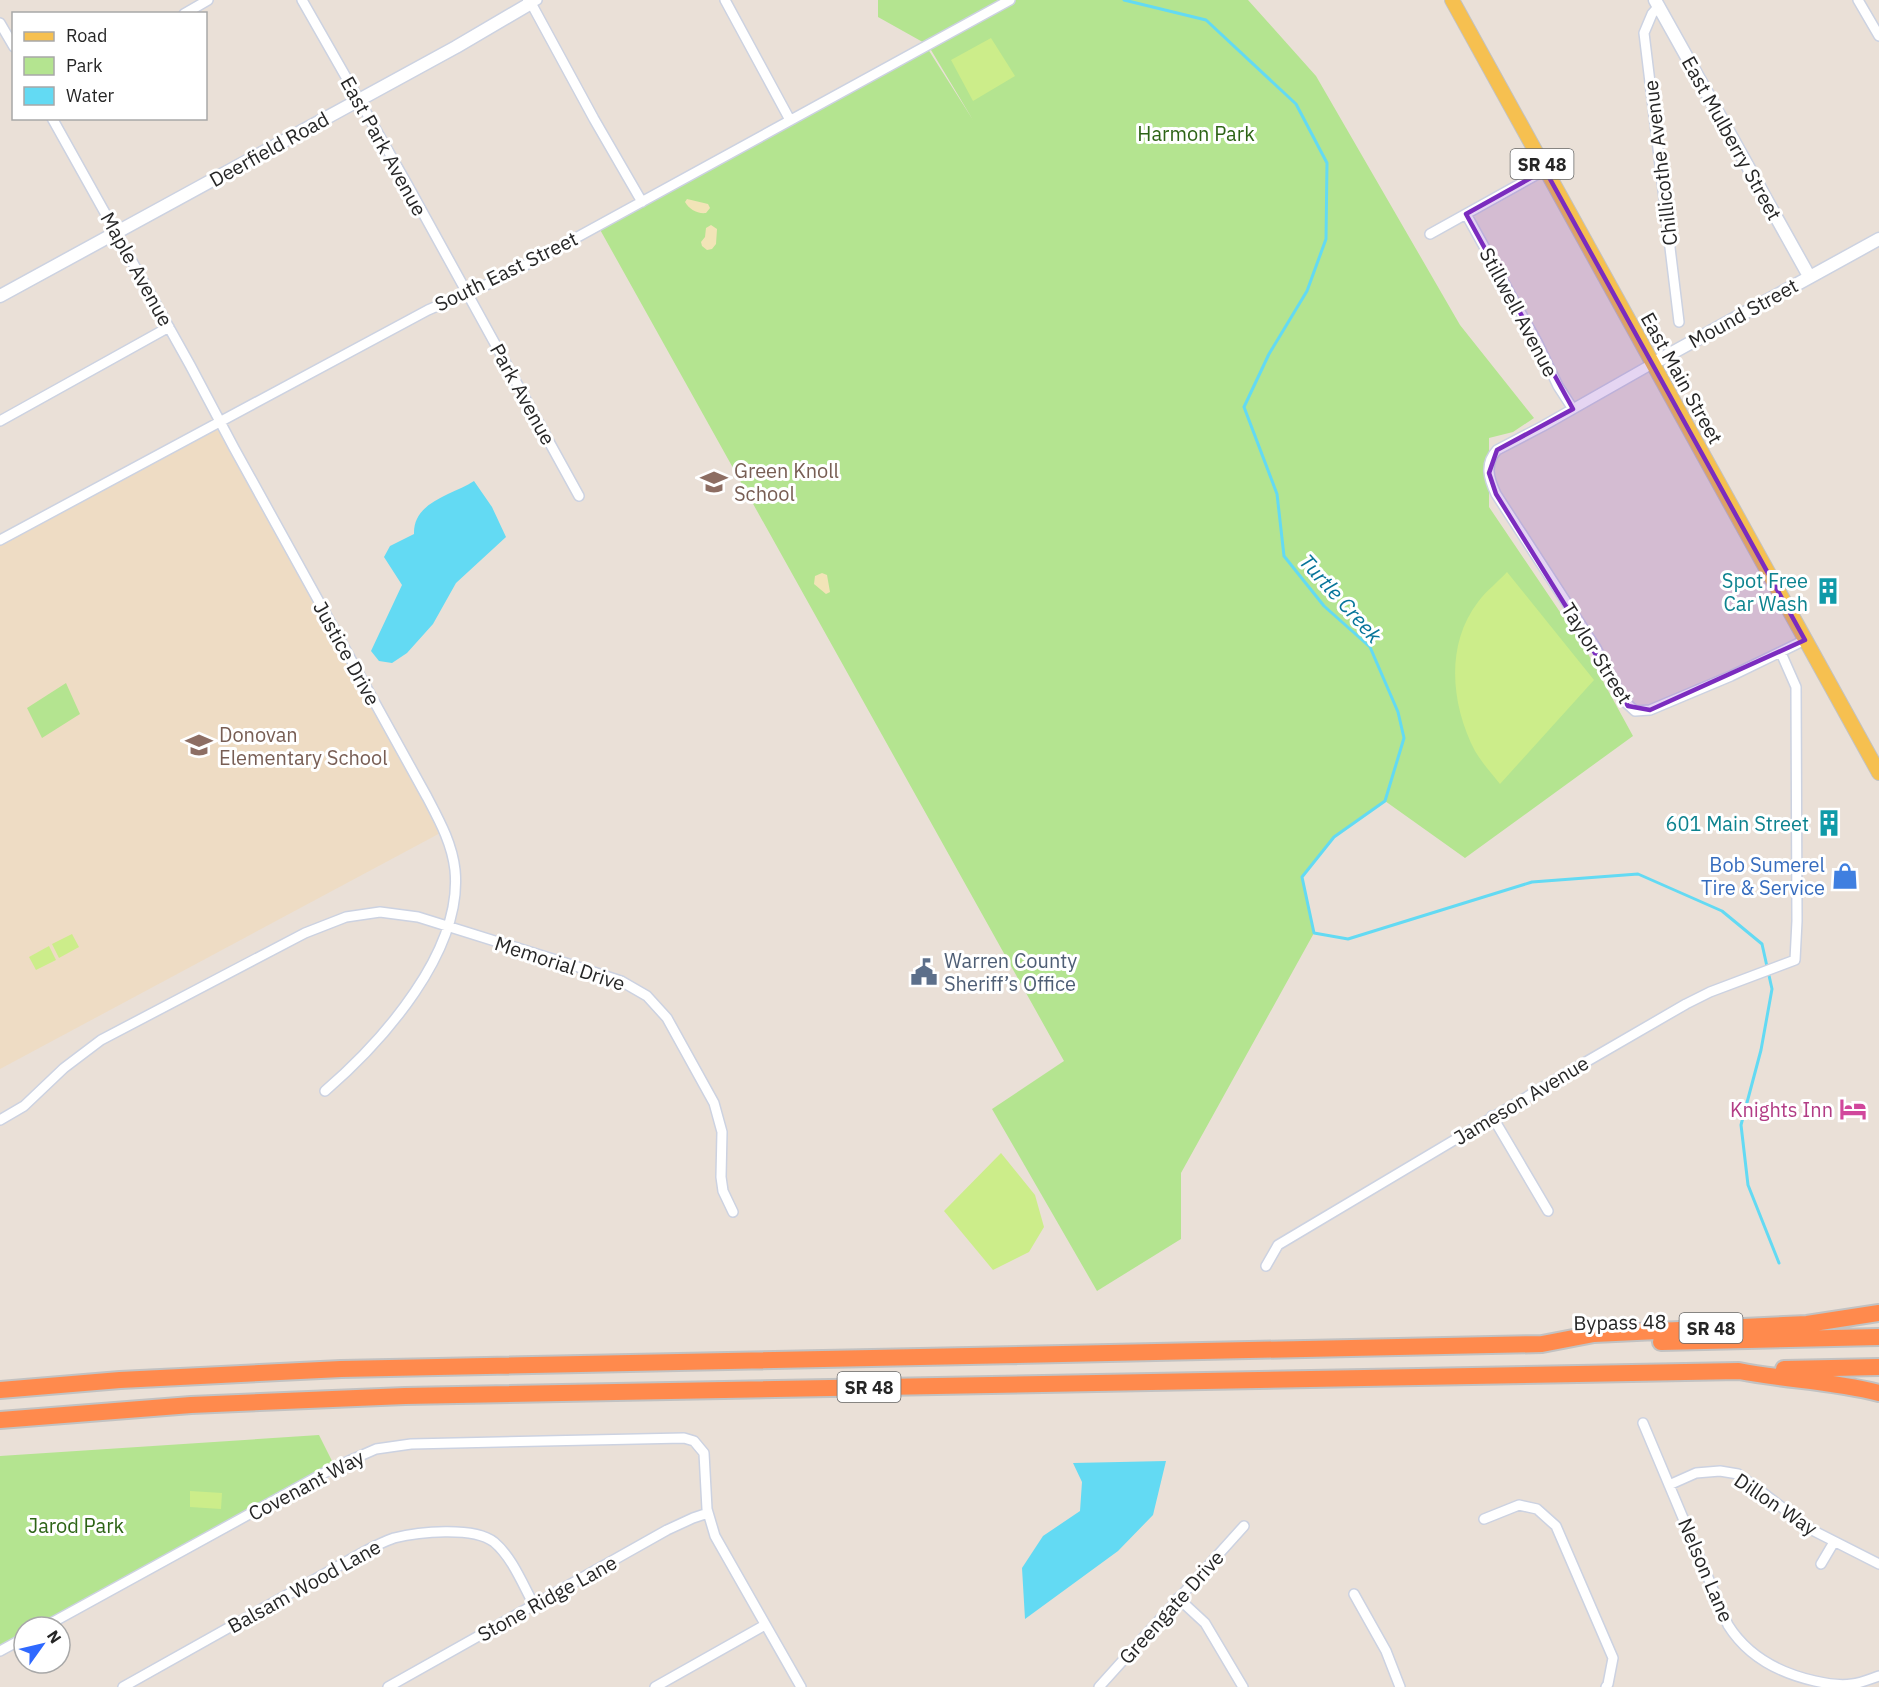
<svg xmlns="http://www.w3.org/2000/svg" width="1879" height="1687" font-family="'IBM Plex Sans',sans-serif">
<style>
.education{fill:#eedcc4}
.green{fill:#b4e490}
.sand{fill:#f2e4b7}
.pitch{fill:#cced8a}
.water{fill:#63daf3}
.lines{fill:none;stroke-linecap:round;stroke-linejoin:round}
.stream{stroke:#63daf3;stroke-width:3}
.street-casing{stroke:#ccd2e1;stroke-width:12}
.secondary-casing{stroke:#ccd2e1;stroke-width:15}
.primary-casing{stroke:#c2c2c2;stroke-width:16}
.highway-casing{stroke:#c2c2c2;stroke-width:20}
.street{stroke:#fff;stroke-width:9}
.secondary{stroke:#fff;stroke-width:12}
.primary{stroke:#f6c050;stroke-width:14}
.highway{stroke:#ff8a4d;stroke-width:16}
.marked{fill:#7b2cbf;fill-opacity:0.2;stroke:#7b2cbf;stroke-width:4.5;stroke-linejoin:round}
.labels{text-anchor:middle;dominant-baseline:central;stroke-width:6;stroke-linejoin:round;paint-order:stroke}
.shield{fill:#fff;stroke:#676767;stroke-width:1.5}
.shield-label{font-size:18px;font-weight:bold;fill:#262626}
.park-label{font-size:20px;fill:#2d6416;stroke:#fff}
.street-label{font-size:20px;fill:#262626;stroke:#fff}
.education-label{font-size:20px;fill:#785e54;stroke:#fff;text-anchor:start}
.culture-label{font-size:20px;fill:#0d838f;stroke:#fff;text-anchor:end}
.shop-label{font-size:20px;fill:#366cbe;stroke:#fff;text-anchor:end}
.service-label{font-size:20px;fill:#4e5e75;stroke:#fff;text-anchor:start}
.hotel-label{font-size:20px;fill:#b23c85;stroke:#fff;text-anchor:end}
.water-label{font-size:21px;font-style:italic;fill:#07759a;stroke:#fff}
</style>
<rect width="100%" height="100%" fill="#eae0d7"/>
<!-- education -->
<path class="education" d="M220,421L444,831L0,1069V540Z"/>
<!-- green -->
<path class="green" d="M878,0H1248L1316,76L1460,325L1534,418L1513,432L1489,438V507L1587,652L1633,736L1465,858L1385,801L1334,837L1302,877L1314,933L1181,1173V1239L1097,1291L992,1109L1064,1061L598,226L926,46L973,120L928,45L878,17Z
M66,683L80,714L42,738L27,708Z
M319,1435L335,1467L47,1627H24V1640L0,1653V1456Z"/>
<!-- sand -->
<path class="sand" d="M687,199L708,204L710,208L706,213C697,214 689,209 685,202Z
M711,225L717,229L716,244L712,249L707,250L702,246L701,242L705,237L706,228Z
M822,573L827,575L830,592L826,594L814,584L815,576Z"/>
<!-- pitch -->
<path class="pitch" d="M991,38L1015,76L973,101L951,60Z
M1507,572L1594,680L1500,784C1492,774 1482,763 1475,751C1451,705 1445,645 1478,602C1486,591 1498,582 1507,572Z
M72,934L79,947L59,958L52,944Z
M49,946L56,960L36,970L29,957Z
M1001,1153L1035,1195L1044,1227L1029,1252L993,1270L944,1211Z
M190,1491L222,1493L221,1509L190,1507Z"/>
<!-- water -->
<path class="water" d="M474,481L492,507L506,537L456,583L433,624L407,653L392,663L379,661L371,651L402,585L384,557L390,546L414,534C413,501 453,495 474,481Z
M1166,1461L1153,1515L1118,1551L1025,1619L1022,1568L1043,1536L1080,1511L1082,1482L1073,1463Z"/>
<g class="lines">
<!-- stream -->
<path class="stream" d="M1124,0L1206,20L1296,104L1327,163L1326,239L1307,291L1269,354L1244,407L1277,494L1284,556L1324,606L1370,647L1398,712L1404,738L1385,801L1334,837L1302,877L1314,933L1348,939L1532,882L1638,874L1722,911L1762,944L1772,989L1761,1050L1741,1125L1748,1185L1779,1263"/>
<defs>
<path id="street" d="M302,0L407,184L579,496
M537,0L531,3L594,119L642,202
M725,0L790,120
M1858,0L1879,36
M1658,7L1652,14L1644,33L1679,322
M184,14L208,0
M0,23L14,47
M52,118L190,365L234,448L427,797C439,820 452,843 455,870C463,951 383,1041 325,1091
M1466,214L1538,344L1558,386L1573,409
M1430,234L1545,170
M1652,364L1543,426L1497,450C1484,464 1489,479 1496,494L1596,648L1623,700L1635,711L1650,710L1731,676L1805,640
M0,421L169,327
M0,540L428,310L495,281L541,257L1010,0
M1492,1116L1548,1211
M0,1120L24,1106L64,1068L101,1040L305,933L346,917L380,912L418,917L572,965L621,981L647,996L667,1018L714,1103L722,1132L721,1177L723,1191L733,1212
M1266,1266L1278,1245L1572,1070L1686,1004L1710,992L1795,960L1797,921L1796,687L1781,653
M1643,1423L1728,1625C1748,1657 1779,1673 1815,1681C1828,1684 1839,1686 1852,1684C1861,1683 1870,1679 1879,1676
M1669,1485L1696,1473L1720,1471L1738,1474L1812,1530L1879,1564
M1484,1519L1519,1505L1537,1509L1556,1526L1613,1658L1608,1684L1606,1687
M1821,1564L1834,1542
M1354,1594L1386,1651L1400,1687
M1178,1598L1205,1623L1243,1687
M44,1627L335,1467L376,1449L411,1444L684,1438L694,1441L704,1453L707,1509L715,1536L801,1687
M0,1651L24,1638
M123,1687L360,1554C371,1548 382,1542 394,1538C418,1532 473,1526 494,1542C512,1557 523,1585 534,1605
M388,1687L667,1530L693,1518L708,1513
M655,1687L765,1625
M1099,1687L1244,1526"/>
<path id="secondary" d="M1655,0L1809,276
M0,296L456,47L531,3L529,0
M1652,364L1879,239"/>
<path id="primary" d="M1452,0L1879,773"/>
<path id="highway" d="M1661,1342L1879,1337
M1784,1369L1879,1367
M0,1390L120,1380L341,1369L1542,1344L1594,1334L1807,1324L1879,1313
M0,1420L191,1405L405,1396L1739,1371C1785,1380 1833,1381 1879,1393"/>
</defs>
<!-- street casing -->
<use href="#street" class="street-casing"/>
<!-- secondary casing -->
<use href="#secondary" class="secondary-casing"/>
<!-- primary casing -->
<use href="#primary" class="primary-casing"/>
<!-- highway casing -->
<use href="#highway" class="highway-casing"/>
<!-- street -->
<use href="#street" class="street"/>
<!-- secondary -->
<use href="#secondary" class="secondary"/>
<!-- primary -->
<use href="#primary" class="primary"/>
<!-- highway -->
<use href="#highway" class="highway"/>
</g>
<!-- marked area -->
<path class="marked" d="M1545,170L1805,640L1650,710L1628,706L1496,494L1489,473L1497,450L1573,409L1466,214Z"/>
<!-- icons -->
<defs>
<symbol id="school-bare" viewBox="-9 -9 18 18"><path d="M0-5L7-2L0 1L-7-2ZM-4 1L0 2.5L4 1V4Q0 6-4 4Z" fill="#8d6e63" stroke="#fff" stroke-width="2.5" paint-order="stroke"/></symbol>
<symbol id="building-bare" viewBox="-9 -9 18 18"><path d="M-4-6H4V6H1V3H-1V6H-4ZM-2.5-4.3h1.7v1.8h-1.7ZM.8-4.3h1.7v1.8H.8ZM-2.5-1h1.7V.8h-1.7ZM.8-1h1.7V.8H.8Z" fill="#0f9aa8" stroke="#fff" stroke-width="2.5" paint-order="stroke"/></symbol>
<symbol id="shop-bare" viewBox="-9 -9 18 18"><path d="M-5-2.5h2.3a2.7 3.5 0 0 1 5.4 0H5L5.5 6h-11ZM-1.5-2.5h3a1.5 2.3 0 0 0-3 0Z" fill="#3f7fe0" stroke="#fff" stroke-width="2.5" paint-order="stroke"/></symbol>
<symbol id="civic-bare" viewBox="-9 -9 18 18"><path d="M-.6-6.5H3V-4.5H.6V-3L4-1V1h2V6H-6V1h2V-1L-.6-3ZM-1.2 2.5V6h2.4V2.5Z" fill="#5c6f8a" stroke="#fff" stroke-width="2.5" paint-order="stroke"/></symbol>
<symbol id="hotel-bare" viewBox="-9 -9 18 18"><path d="M-6-4.5h1.5V1H6V5H4.5V3h-9V5H-6ZM-4 0a1.8 1.8 0 1 1 3.6 0ZM.5 0V-2.5h3Q6-2.5 6 0Z" fill="#d1479c" stroke="#fff" stroke-width="2.5" paint-order="stroke"/></symbol>
</defs>
<g fill-rule="evenodd">
<use href="#school-bare" x="695" y="463" width="38" height="38"/>
<use href="#building-bare" x="1809" y="572" width="38" height="38"/>
<use href="#school-bare" x="180" y="726" width="38" height="38"/>
<use href="#building-bare" x="1810" y="804" width="38" height="38"/>
<use href="#shop-bare" x="1826" y="857" width="38" height="38"/>
<use href="#civic-bare" x="905" y="953" width="38" height="38"/>
<use href="#hotel-bare" x="1834" y="1090" width="38" height="38"/>
</g>
<g class="labels">
<!-- shield labels -->
<g class="shield">
<rect x="1510.5" y="149" width="63" height="30" rx="4.5"/>
<rect x="1679.5" y="1313" width="63" height="30" rx="4.5"/>
<rect x="837.5" y="1372" width="63" height="30" rx="4.5"/>
</g>
<g class="shield-label">
<text x="1542" y="164">SR 48</text>
<text x="1711" y="1328">SR 48</text>
<text x="869" y="1387">SR 48</text>
</g>
<!-- park labels -->
<g class="park-label">
<text x="1196" y="133">Harmon Park</text>
<text x="76" y="1525">Jarod Park</text>
</g>
<!-- street labels -->
<g class="street-label">
<text transform="translate(1732 138) rotate(61)">East Mulberry Street</text>
<text transform="translate(384 146) rotate(61)">East Park Avenue</text>
<text transform="translate(269 149) rotate(-29)">Deerfield Road</text>
<text transform="translate(1660 163) rotate(-97)">Chillicothe Avenue</text>
<text transform="translate(137 269) rotate(61)">Maple Avenue</text>
<text transform="translate(506 271) rotate(-26)">South East Street</text>
<text transform="translate(1519 312) rotate(62)">Stillwell Avenue</text>
<text transform="translate(1743 313) rotate(-29)">Mound Street</text>
<text transform="translate(1682 378) rotate(61)">East Main Street</text>
<text transform="translate(523 394) rotate(61)">Park Avenue</text>
<text transform="translate(347 653) rotate(61)">Justice Drive</text>
<text transform="translate(1597 653) rotate(58)">Taylor Street</text>
<text transform="translate(560 963) rotate(18)">Memorial Drive</text>
<text transform="translate(1521 1100) rotate(-31)">Jameson Avenue</text>
<text transform="translate(1620 1322) rotate(-1)">Bypass 48</text>
<text transform="translate(306 1485) rotate(-28)">Covenant Way</text>
<text transform="translate(1776 1504) rotate(34)">Dillon Way</text>
<text transform="translate(1706 1570) rotate(67)">Nelson Lane</text>
<text transform="translate(304 1586) rotate(-29)">Balsam Wood Lane</text>
<text transform="translate(547 1598) rotate(-29)">Stone Ridge Lane</text>
<text transform="translate(1171 1607) rotate(-48)">Greengate Drive</text>
</g>
<!-- education labels -->
<g class="education-label">
<text x="734" y="470">Green Knoll<tspan x="734" dy="23">School</tspan></text>
<text x="219" y="734">Donovan<tspan x="219" dy="23">Elementary School</tspan></text>
</g>
<!-- culture labels -->
<g class="culture-label">
<text x="1808" y="580">Spot Free<tspan x="1808" dy="23">Car Wash</tspan></text>
<text x="1809" y="823">601 Main Street</text>
</g>
<!-- shop labels -->
<g class="shop-label">
<text x="1825" y="864">Bob Sumerel<tspan x="1825" dy="23">Tire &amp; Service</tspan></text>
</g>
<!-- service labels -->
<g class="service-label">
<text x="944" y="960">Warren County<tspan x="944" dy="23">Sheriff’s Office</tspan></text>
</g>
<!-- hotel labels -->
<g class="hotel-label">
<text x="1833" y="1109">Knights Inn</text>
</g>
<!-- water labels -->
<g class="water-label">
<text transform="translate(1341 598) rotate(48)">Turtle Creek</text>
</g>
</g>
<!-- legend -->
<rect x="12" y="12" width="195" height="108" fill="#ffffff" stroke="#a8a8a8" stroke-width="1.5"/>
<rect x="24" y="32" width="30" height="9" fill="#f6c050" stroke="#a8a8a8" stroke-width="1.5"/>
<text x="66" y="42" font-size="18" fill="#262626">Road</text>
<rect x="24" y="57" width="30" height="18" fill="#b4e490" stroke="#a8a8a8" stroke-width="1.5"/>
<text x="66" y="72" font-size="18" fill="#262626">Park</text>
<rect x="24" y="87" width="30" height="18" fill="#63daf3" stroke="#a8a8a8" stroke-width="1.5"/>
<text x="66" y="102" font-size="18" fill="#262626">Water</text>
<!-- north arrow -->
<g transform="translate(42 1645) rotate(56)"><circle r="28" fill="#ffffff" stroke="#a8a8a8" stroke-width="1.5"/>
<path d="M0-4.5L10 22L0 15L-10 22Z" fill="#2f69ff"/>
<text y="-9" font-size="16" font-weight="bold" text-anchor="middle" fill="#262626">N</text>
</g>
</svg>
